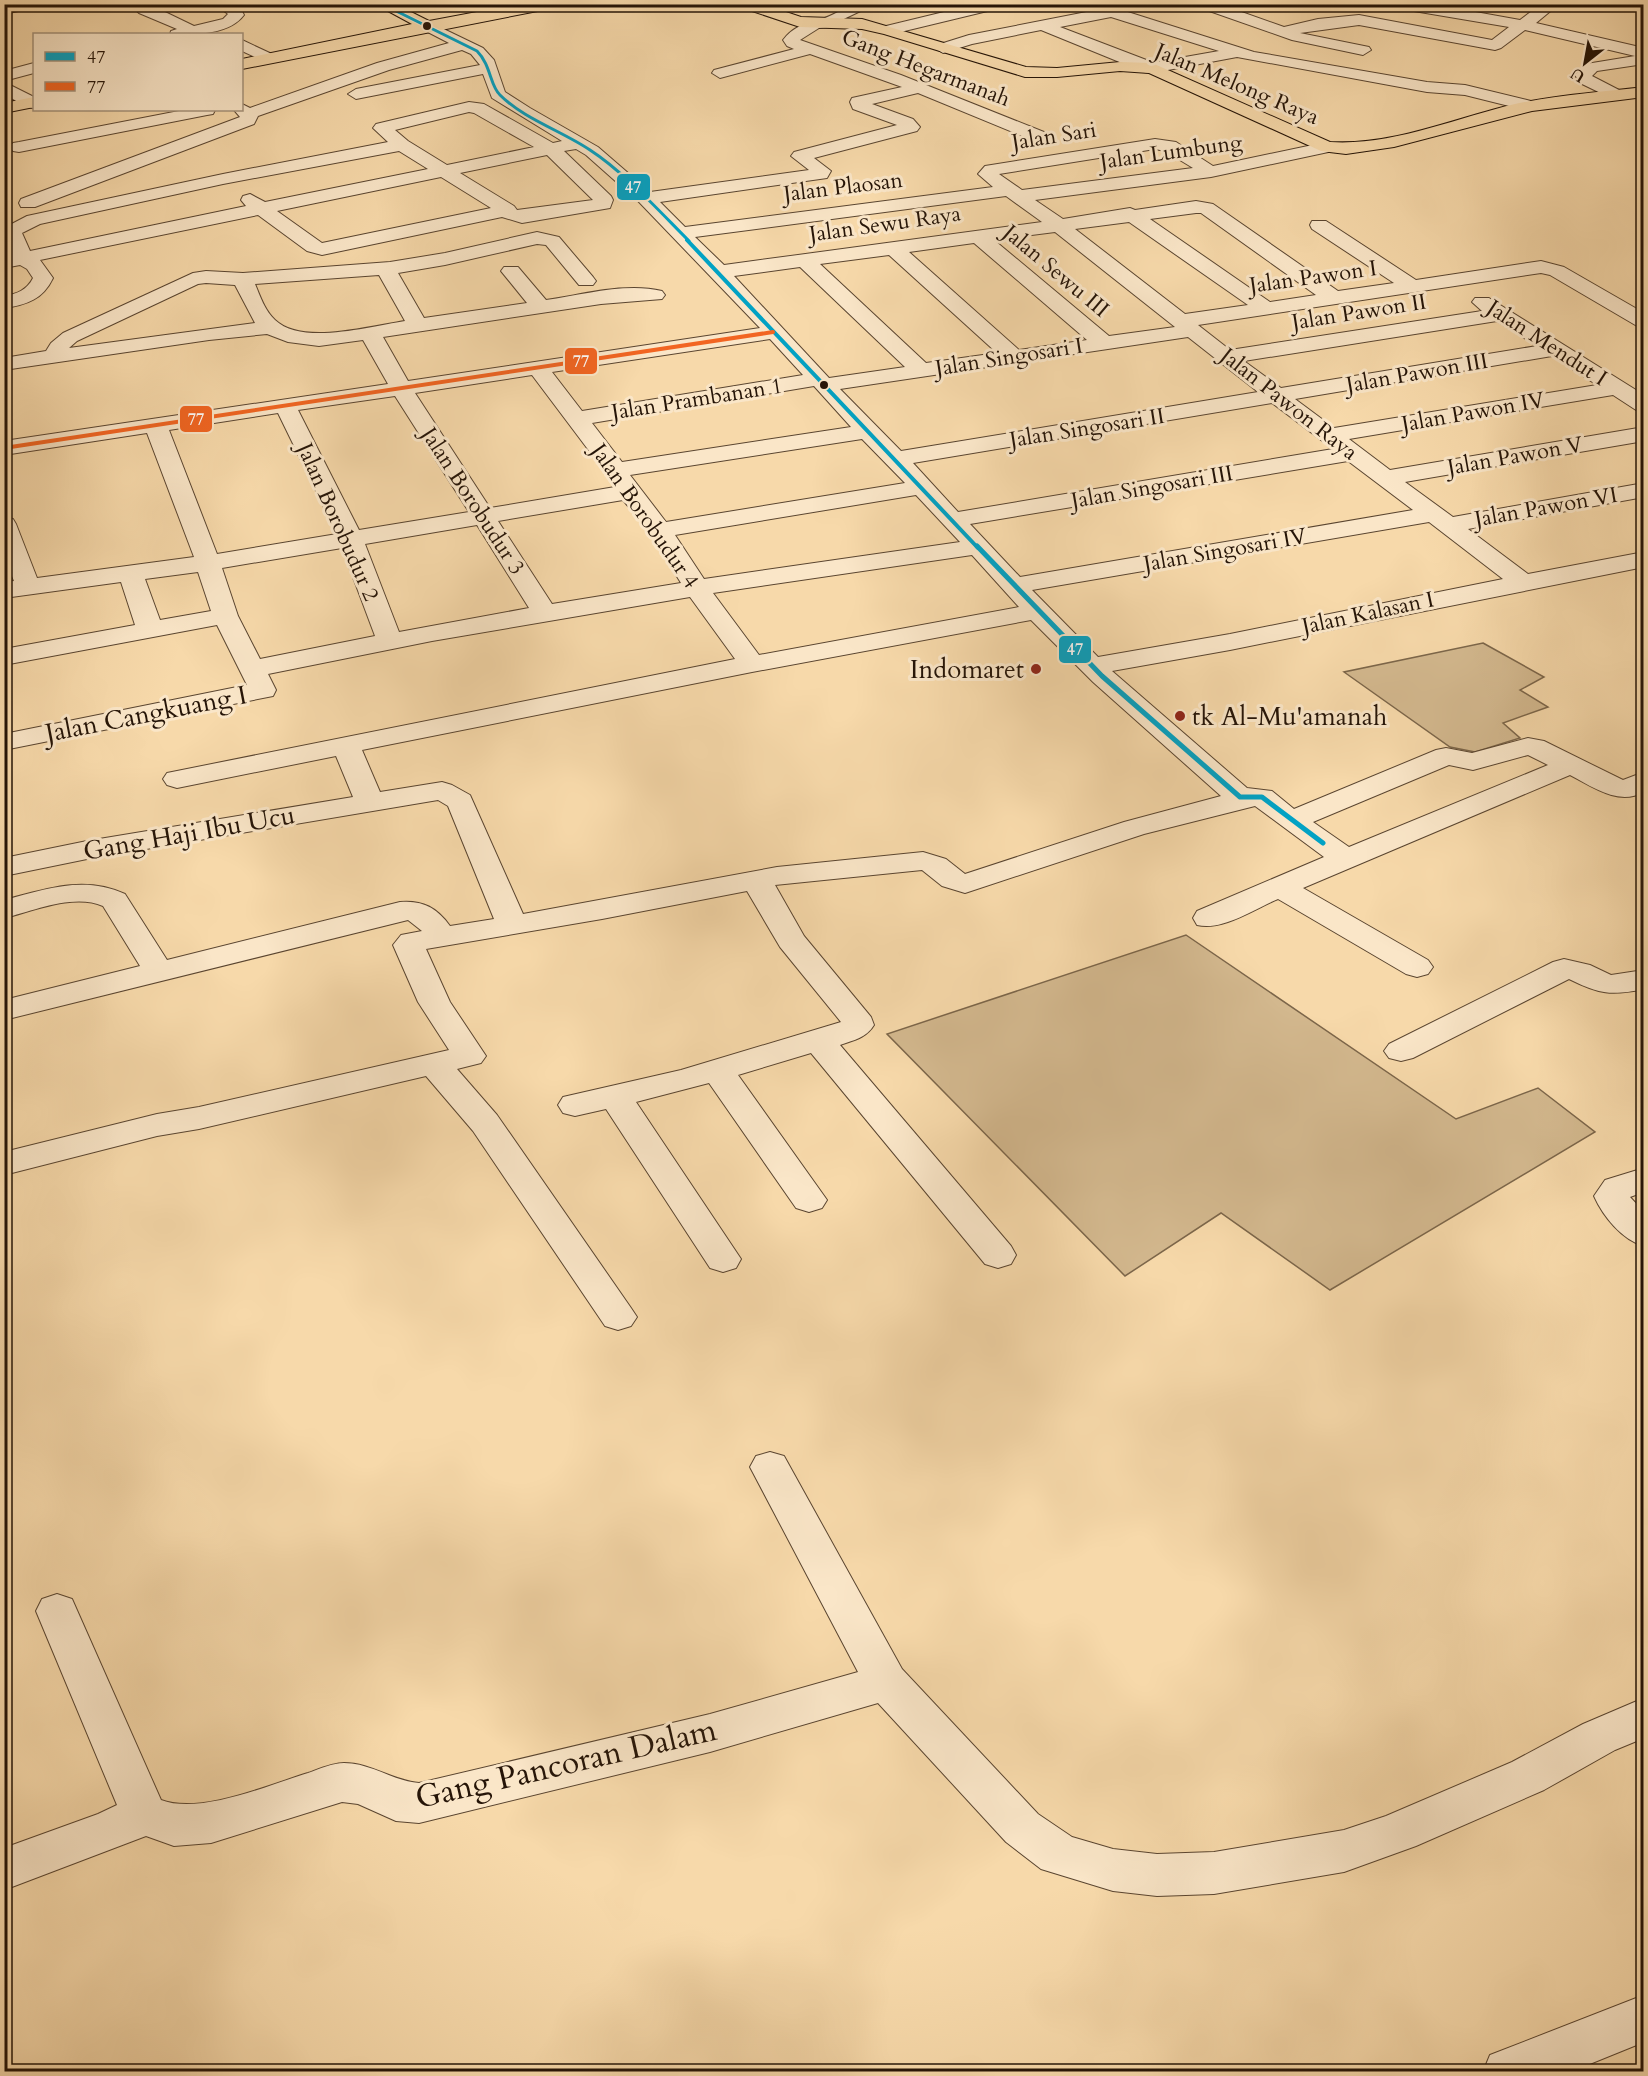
<svg xmlns="http://www.w3.org/2000/svg" width="1648" height="2076" font-family="Cardo,serif">
<style>
.green{fill:#d3b88e;stroke:#7c664a;stroke-width:1.5}
.lines{fill:none;stroke-linecap:round;stroke-linejoin:round}
.minor-casing{stroke:#5a4530;stroke-width:2}
.major-casing{stroke:#251407;stroke-width:2}
.minor{fill:#fae6c8;fill-rule:evenodd}
.major{fill:#f7d9aa;fill-rule:evenodd}
.bus-1-far2-casing{stroke:#fae6c8;stroke-width:5}
.bus-1-far1-casing{stroke:#fae6c8;stroke-width:7}
.bus-1-casing{stroke:#fae6c8;stroke-width:9}
.bus-2-casing{stroke:#fae6c8;stroke-width:7}
.bus-1-far2{stroke:#02a2c4;stroke-width:3}
.bus-1-far1{stroke:#02a2c4;stroke-width:4}
.bus-1{stroke:#02a2c4;stroke-width:5}
.bus-2{stroke:#f26522;stroke-width:4}
.bus-dot{fill:#251407;stroke:#fae6c8;stroke-width:2}
.poi-dot{fill:#8f2418;stroke:#fae6c8;stroke-width:2}
.labels{text-anchor:middle;dominant-baseline:central;stroke-width:6;stroke-linejoin:round;paint-order:stroke}
.far-street-label{font-size:22px;fill:#251407;stroke:#fae6c8}
.poi-label{font-size:26px;fill:#251407;stroke:#fae6c8;text-anchor:end}
.street-label{font-size:26px;fill:#251407;stroke:#fae6c8}
.near-street-label{font-size:32px;fill:#251407;stroke:#fae6c8}
.line-badge{stroke:#fae6c8;stroke-width:2}
.badge-label{font-size:16px;text-anchor:middle;font-weight:bold;fill:#fff}
</style>
<rect width="100%" height="100%" fill="#f7d9aa"/>
<filter id="stains"><feTurbulence type="fractalNoise" baseFrequency=".00333" numOctaves="4"/><feColorMatrix values="0 0 0 0 .2 0 0 0 0 .09 0 0 0 0 .02 0 0 0 .5 -.17"/></filter>
<radialGradient id="worn" r=".72"><stop offset=".6" stop-color="#630" stop-opacity="0"/><stop offset="1" stop-color="#630" stop-opacity=".3"/></radialGradient>
<!-- green -->
<path class="green" d="M1483,643L1544,677L1520,690L1548,707L1503,723L1520,738L1475,752L1450,747L1344,672Z
M1186,935L1456,1119L1538,1088L1595,1132L1330,1290L1221,1213L1125,1276L887,1034Z"/>
<g class="lines">
<defs>
<path id="minor" d="M39,4L37,7L4,14V5Z
M215,4C227,4 239,2 244,15C228,36 194,34 170,34L171,31L177,29L139,13L136,10L139,7L144,5L165,12L194,26L223,19L228,14Z
M854,4H875L827,27L819,28L800,40L901,75L1044,132L1047,136L1044,140H1032L918,93L872,104L913,119L920,127L917,131L814,158L831,171L827,178L660,202L685,227L993,187L978,174L985,166L1155,139L1176,142L1213,166L1327,142L1333,143L1336,147L1333,151L1211,177L1035,200L1063,219L1130,208L1135,210L1196,201L1213,204L1338,291L1394,283L1312,229L1310,225L1312,221H1326L1416,280L1541,261L1564,267L1644,313V328L1637,326L1550,275L1541,273L1198,325L1230,350L1482,311L1472,302L1475,298H1489L1644,395V411L1636,410L1613,395L1349,439L1390,470L1644,427V441L1405,482L1453,517L1644,483V497L1468,529L1528,574L1644,552V567L1230,650L1112,671L1247,788L1272,791L1294,809L1436,750L1446,748L1472,753L1528,738L1544,741L1623,780L1644,772V792C1618,806 1593,787 1570,775L1303,888L1428,960L1433,967L1428,974L1417,977L1406,974L1278,899C1254,909 1223,931 1197,925L1193,918L1197,911L1324,857L1255,806L1144,834L965,893L942,886L922,870L775,885L804,936L871,1017L874,1025C866,1038 854,1040 840,1045L1011,1246L1016,1255L1011,1264L998,1268L985,1264L811,1053L738,1075L827,1200L822,1208L809,1212L796,1208L709,1083L636,1102L741,1259L736,1268L723,1272L710,1268L606,1109L575,1116L563,1113L558,1105L563,1097L681,1070L841,1022L780,947L747,891L602,919L426,949L450,1002L486,1056L481,1063L457,1069L497,1115L631,1308L637,1317L631,1326L618,1330L605,1326L473,1131L426,1076L199,1129L157,1136L4,1175V1152L157,1114L199,1107L449,1050L418,1002L393,945L401,935L422,931L408,920L4,1020V1000L140,966L103,906C74,893 33,911 4,918V900C45,889 85,875 125,894L167,960L400,902C423,900 437,908 450,926L494,919L448,806L438,800L87,859L4,876V858L87,841L353,797L336,756L177,788L167,785L163,779L167,773L735,659L690,597L432,641L268,674L276,690L273,696L4,750V734L247,685L217,625L4,665V649L135,625L121,582L4,598V582L14,581L4,557V517L13,519L16,524L37,578L194,557L147,433L4,455V441L388,384L363,340L319,346L288,342L267,334L209,340L4,370V358L46,351L51,343L63,333L193,273L206,271L243,273L390,262L445,253L537,232L559,237L593,277L596,281L593,285H579L546,245L537,244L445,265L398,273L424,318L527,303L501,271L504,267H518L546,300C582,295 626,282 662,291L665,295L662,299L601,304L383,337L408,381L760,328L639,202L586,155L576,149L564,151L611,196L613,200L610,208L522,223L502,217L322,255L307,251L258,215L40,260L53,278C43,299 27,305 4,308V296C17,294 27,290 33,278L27,269L20,265L4,268V256L12,254L4,236V228L27,216L223,174L388,142L373,128L376,124L469,102L484,104L553,143L562,141L492,98L483,74L356,99L348,94L356,89L480,65L471,54L462,50L389,70L258,116L254,124L35,207H21L19,203L21,199L240,117L234,110H242V104L250,108L377,63L449,43L422,29L419,26L422,23L427,21L483,48L494,60L505,92L530,108L598,147L650,192L809,170L791,156L794,152L897,125L853,109L850,102L852,98L902,87L810,54L720,78L712,73L714,70L794,49L787,46L783,40C792,28 806,22 819,20C830,17 843,9 854,4ZM469,112L474,113L534,147L447,165L408,141L395,130ZM1155,149L1165,151L1193,168L1022,190L999,174ZM399,151L428,169L265,202L250,194L243,196L241,200L246,206L30,251L22,233L40,224L223,184ZM547,155L593,200L517,210L514,206L460,173ZM441,177L491,208L322,243L277,211ZM1006,196L1042,222L724,265L695,237ZM1196,213H1201L1316,295L1270,302L1150,219ZM1129,222L1248,305L1185,314L1075,229ZM1055,232L1175,327L1109,336L994,240ZM974,243L1087,340L1019,350L909,252ZM889,255L997,353L926,363L820,264ZM800,267L905,367L829,378L734,276ZM379,275L405,321C371,326 302,346 275,320C265,311 260,296 255,284ZM206,283L235,285L255,323L69,348L77,341L198,284ZM1497,321L1537,346L1281,388L1244,361ZM1188,337L1258,392L901,451L840,389ZM770,339L803,375L582,411L552,372ZM1552,356L1597,385L1334,428L1295,399ZM532,375L605,472L615,487L490,508L415,393ZM814,386L851,427L622,462L592,423ZM395,396L469,512L359,530L298,410ZM1272,403L1333,449L958,512L913,463ZM278,413L337,534L217,554L169,430ZM862,439L905,483L666,522L630,475ZM1348,461L1413,510L1020,577L970,524ZM916,495L960,542L704,579L675,535ZM623,500L650,533L681,583L552,604L498,521ZM1429,522L1503,579L1230,634L1098,657L1032,590ZM477,525L529,608L399,632L365,544ZM342,548L375,636L260,659L238,616L222,568ZM972,555L1019,607L759,655L713,593ZM198,572L211,611L160,620L145,579ZM1031,620L1093,682L1221,796L1124,822L965,874L946,859L923,852L777,867L523,914L470,795L452,785L442,782L380,792L362,750L752,672ZM1528,755L1548,765L1349,847L1313,822L1449,765L1473,770Z
M977,4H1006L1004,7L888,35L880,30L882,27Z
M1196,4H1219L1284,27L1318,19L1359,15L1492,40L1509,27L1402,9L1395,4H1431L1520,20L1541,4H1559L1536,23L1644,48V64L1597,71L1592,76L1621,91L1623,95L1621,99L1615,100L1580,83L1575,75L1586,64L1635,56L1525,30L1501,48L1495,50L1359,25L1300,33L1369,47L1371,50L1363,55L1292,40L1198,7Z
M1112,7L1254,52L1427,82L1465,85L1535,102L1537,106L1529,111L1465,95L1427,92L1237,57L1152,73L1144,72L1041,30L972,44L943,53L935,48L937,45L969,35ZM1111,17L1219,51L1151,63L1149,61L1060,27Z
M242,40L274,55L276,58L268,63L242,51Z
M34,63V73L4,81V71Z
M4,82L34,97V108L27,107L4,94Z
M184,110H215L213,114L207,115L19,152L13,151L10,147L13,143L19,142Z
M1564,959L1590,965L1611,975L1644,970V989C1611,996 1599,994 1569,979L1413,1058L1401,1061L1389,1058L1384,1051L1389,1044L1553,962Z
M1644,1168V1192L1630,1197L1644,1212V1246C1622,1240 1603,1216 1594,1196L1605,1180Z
M770,1452L784,1456L902,1669L1038,1814L1072,1837L1113,1849L1157,1854L1214,1852L1344,1830L1386,1816L1512,1762L1583,1724L1644,1698V1738L1615,1750L1544,1790L1416,1846L1344,1872L1214,1894L1157,1896L1113,1891L1041,1869L1006,1842L878,1703L710,1752L419,1823L396,1821L358,1804L342,1802L211,1843L174,1846L146,1836L4,1890V1848L98,1814L117,1805L36,1611L42,1599L57,1594L72,1599L161,1800C200,1815 269,1785 308,1773C319,1769 333,1763 344,1763C371,1763 393,1781 419,1783L710,1714L858,1672L750,1467L756,1456Z
M1644,1995V2042L1570,2072H1483L1490,2055Z"/>
<path id="major" d="M375,4H395L429,21L520,4H555L548,9L242,69V59L412,24Z
M738,4H762L801,17L862,19L1026,67L1057,68L1120,62L1152,63L1330,142C1393,146 1455,118 1515,104C1557,95 1601,92 1644,87V97L1532,111L1394,147L1346,154L1321,151L1149,73L1120,71L1057,77H1025L884,34L862,29L800,27L740,7Z
M34,97V107L4,113V103Z"/>
</defs>
<!-- minor casing -->
<use href="#minor" class="minor-casing"/>
<!-- major casing -->
<use href="#major" class="major-casing"/>
<!-- minor -->
<use href="#minor" class="minor"/>
<!-- major -->
<use href="#major" class="major"/>
<defs>
<path id="bus-1-far2" d="M382,4L477,51C491,65 490,86 500,95C524,119 562,131 590,150C624,172 660,212 689,241"/>
<path id="bus-1-far1" d="M687,240L978,548"/>
<path id="bus-1" d="M977,546L1102,676L1240,797H1262L1323,843"/>
<path id="bus-2" d="M4,448L773,332"/>
</defs>
<!-- bus-1-far2 casing -->
<use href="#bus-1-far2" class="bus-1-far2-casing"/>
<!-- bus-1-far1 casing -->
<use href="#bus-1-far1" class="bus-1-far1-casing"/>
<!-- bus-1 casing -->
<use href="#bus-1" class="bus-1-casing"/>
<!-- bus-2 casing -->
<use href="#bus-2" class="bus-2-casing"/>
<!-- bus-1-far2 -->
<use href="#bus-1-far2" class="bus-1-far2"/>
<!-- bus-1-far1 -->
<use href="#bus-1-far1" class="bus-1-far1"/>
<!-- bus-1 -->
<use href="#bus-1" class="bus-1"/>
<!-- bus-2 -->
<use href="#bus-2" class="bus-2"/>
</g>
<!-- markers -->
<g class="bus-dot">
<circle cx="427" cy="26" r="5"/>
<circle cx="824" cy="385" r="5"/>
</g>
<g class="poi-dot">
<circle cx="1036" cy="669" r="6"/>
<circle cx="1180" cy="716" r="6"/>
</g>
<g class="labels">
<!-- far-street labels -->
<g class="far-street-label">
<text transform="translate(926 68) rotate(21)">Gang Hegarmanah</text>
<text transform="translate(1237 84) rotate(23)">Jalan Melong Raya</text>
<text transform="translate(1054 136) rotate(-9)">Jalan Sari</text>
<text transform="translate(1171 152) rotate(-8)">Jalan Lumbung</text>
<text transform="translate(843 187) rotate(-7)">Jalan Plaosan</text>
<text transform="translate(885 224) rotate(-8)">Jalan Sewu Raya</text>
<text transform="translate(1056 271) rotate(40)">Jalan Sewu III</text>
<text transform="translate(1313 277) rotate(-8)">Jalan Pawon I</text>
<text transform="translate(1359 312) rotate(-9)">Jalan Pawon II</text>
<text transform="translate(1547 343) rotate(33)">Jalan Mendut I</text>
<text transform="translate(1009 357) rotate(-9)">Jalan Singosari I</text>
<text transform="translate(1417 373) rotate(-10)">Jalan Pawon III</text>
<text transform="translate(697 399) rotate(-9)">Jalan Prambanan 1</text>
<text transform="translate(1289 404) rotate(38)">Jalan Pawon Raya</text>
<text transform="translate(1473 412) rotate(-10)">Jalan Pawon IV</text>
<text transform="translate(1087 428) rotate(-9)">Jalan Singosari II</text>
<text transform="translate(1515 456) rotate(-10)">Jalan Pawon V</text>
<text transform="translate(1152 487) rotate(-10)">Jalan Singosari III</text>
<text transform="translate(473 501) rotate(57)">Jalan Borobudur 3</text>
<text transform="translate(1546 507) rotate(-10)">Jalan Pawon VI</text>
<text transform="translate(645 516) rotate(55)">Jalan Borobudur 4</text>
<text transform="translate(338 522) rotate(66)">Jalan Borobudur 2</text>
<text transform="translate(1225 550) rotate(-10)">Jalan Singosari IV</text>
<text transform="translate(1368 613) rotate(-12)">Jalan Kalasan I</text>
</g>
<!-- poi labels -->
<g class="poi-label">
<text x="1024" y="669">Indomaret</text>
<text x="1192" y="716" text-anchor="start">tk Al-Mu'amanah</text>
</g>
<!-- street labels -->
<g class="street-label">
<text transform="translate(146 714) rotate(-11)">Jalan Cangkuang I</text>
<text transform="translate(189 833) rotate(-10)">Gang Haji Ibu Ucu</text>
</g>
<!-- near-street labels -->
<g class="near-street-label">
<text transform="translate(566 1764) rotate(-13)">Gang Pancoran Dalam</text>
</g>
</g>
<g class="line-badge">
<rect x="616" y="173" width="35" height="28" rx="6" fill="#02a2c4"/>
<rect x="564" y="347" width="34" height="28" rx="6" fill="#f26522"/>
<rect x="179" y="405" width="34" height="28" rx="6" fill="#f26522"/>
<rect x="1058" y="635" width="34" height="29" rx="6" fill="#02a2c4"/>
</g>
<g class="badge-label">
<text x="633" y="193">47</text>
<text x="581" y="367">77</text>
<text x="196" y="425">77</text>
<text x="1075" y="655">47</text>
</g>
<!-- margin -->
<rect width="1648" height="2076" fill="none" stroke="#f7d9aa" stroke-width="24"/>
<rect x="6" y="6" width="1636" height="2064" fill="none" stroke="#251407" stroke-width="3"/>
<rect x="12" y="12" width="1624" height="2052" fill="none" stroke="#251407" stroke-width="1.5"/>
<!-- legend -->
<rect x="33" y="33" width="210" height="78" fill="#fae6c8" stroke="#a5927b" stroke-width="1.5"/>
<rect x="45" y="52" width="30" height="9" fill="#02a2c4" stroke="#a5927b" stroke-width="1.5"/>
<text x="87" y="63" font-size="18" fill="#251407">47</text>
<rect x="45" y="82" width="30" height="9" fill="#f26522" stroke="#a5927b" stroke-width="1.5"/>
<text x="87" y="93" font-size="18" fill="#251407">77</text>
<!-- north arrow -->
<g transform="translate(1585 63) rotate(211)" stroke="#fae6c8" stroke-width="4.5" paint-order="stroke">
<path d="M0-4.5L10 22L0 15L-10 22Z" fill="#251407"/>
<text y="-9" font-size="16" font-weight="bold" text-anchor="middle" fill="#251407">U</text>
</g>
<rect width="100%" height="100%" filter="url(#stains)"/>
<rect width="100%" height="100%" fill="url(#worn)"/>
</svg>
